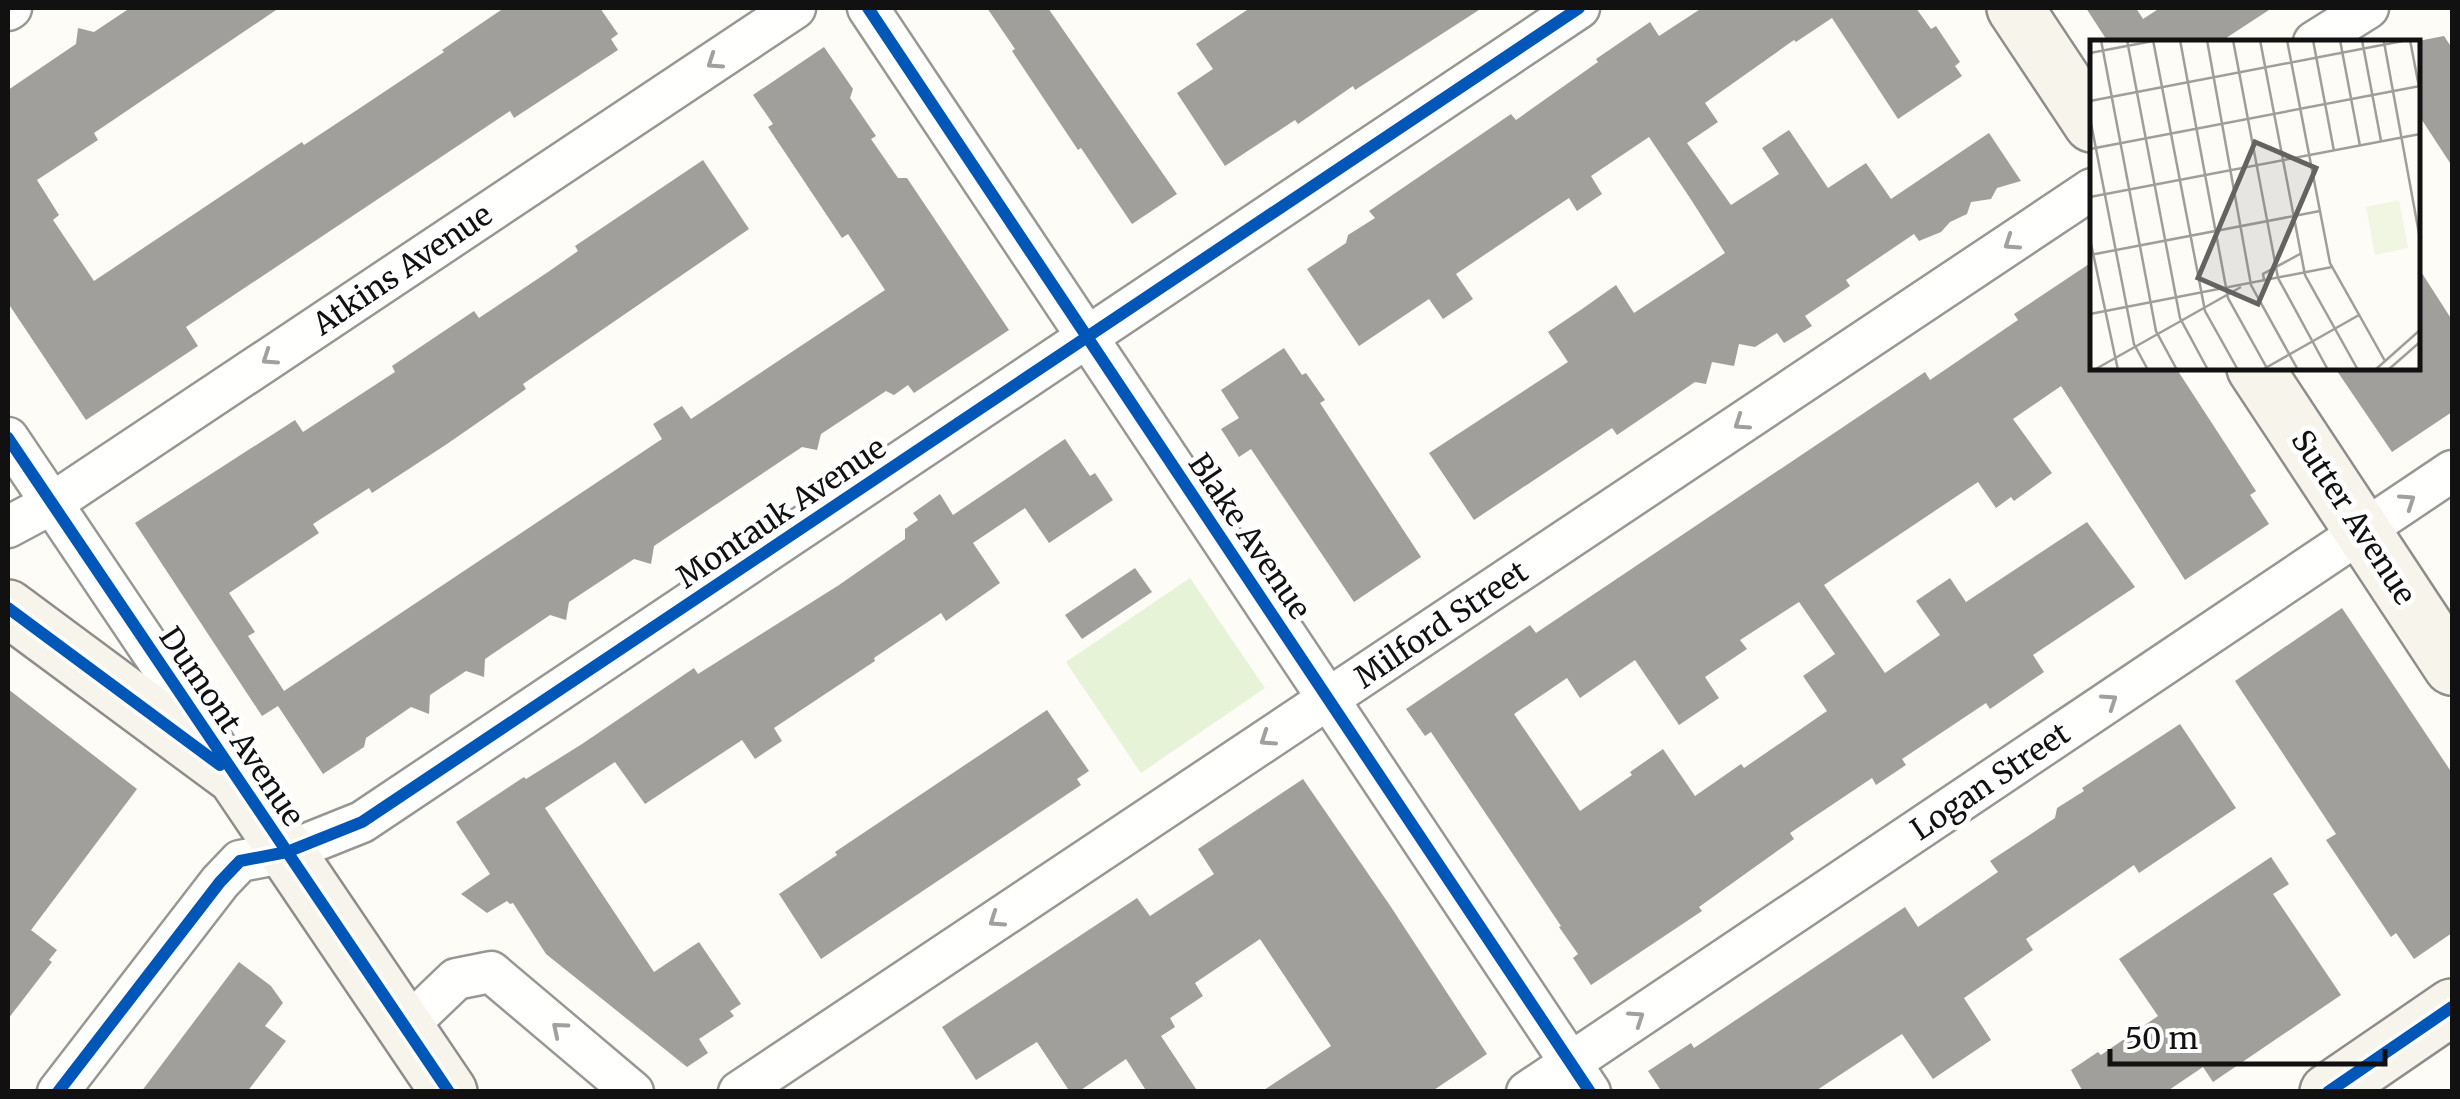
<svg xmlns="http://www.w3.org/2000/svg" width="2460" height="1099" font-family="Merriweather,serif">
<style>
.green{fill:#e7f3d7}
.building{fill:#a19f9c;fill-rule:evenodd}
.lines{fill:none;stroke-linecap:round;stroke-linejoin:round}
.street-casing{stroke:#979795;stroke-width:45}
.secondary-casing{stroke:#8e8d8b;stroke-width:60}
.street{stroke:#fffffe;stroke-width:40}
.secondary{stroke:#f6f4eb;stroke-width:55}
.cycleway-casing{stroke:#fff;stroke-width:19}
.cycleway{stroke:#0057b8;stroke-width:12}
.oneway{stroke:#a0a09f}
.labels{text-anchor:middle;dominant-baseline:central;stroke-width:10;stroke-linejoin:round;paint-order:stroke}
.street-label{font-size:30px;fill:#111;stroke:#fff}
.inset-road{fill:none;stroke:#9f9e9b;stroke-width:2.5}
.view{fill:#646362;fill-opacity:0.15;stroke:#646362;stroke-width:5}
.inset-edge{fill:none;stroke:#111;stroke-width:5}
</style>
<rect width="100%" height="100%" fill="#fdfcf7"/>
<!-- green -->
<path class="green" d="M1190,578L1265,688L1141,773L1066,662Z"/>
<!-- building -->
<path class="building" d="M130,8H279L94,133L98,140L37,180L59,215L53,220L94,281L302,142L304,145L360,108L444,52L442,50L504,8H600L618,34L611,39L618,50L514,118L510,111L186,327L198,346L86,420L8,303V90L76,44L78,28L94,32Z
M987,8H1048L1177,194L1132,224L1081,148L1078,150L1012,51L1015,49Z
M1250,8H1482L1355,90L1353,86L1298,124L1295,120L1225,166L1177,93L1213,69L1196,44Z
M1702,8H1916L1931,29L1936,26L1960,62L1955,66L1962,76L1898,119L1832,18L1796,42L1794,40L1705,103L1718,122L1687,143L1731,205L1779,174L1762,148L1789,130L1828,188L1866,163L1891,199L1989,133L2021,181L1997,188L1991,199L1971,202L1967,214L1950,222L1941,232L1919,241L1914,234L1846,280L1850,286L1805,316L1812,326L1784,343L1777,333L1755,347L1739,344L1734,366L1712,362L1706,384L1695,382L1617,435L1612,428L1474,520L1429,453L1568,362L1548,332L1582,309L1616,285L1634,313L1725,253L1690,198L1649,137L1591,176L1602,194L1577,211L1569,198L1456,274L1473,299L1443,319L1429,299L1359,346L1307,269L1346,243L1348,235L1375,218L1369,211L1511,114L1516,120L1598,62L1596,59L1650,22L1659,36Z
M2086,8H2136L2143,19L2160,8H2272L2220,42H2108Z
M2444,36L2452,48V166L2418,114V41Z
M824,47L853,89L850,98L876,136L871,139L898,178H907L1009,330L914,393L908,385L894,395L886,391L821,434L817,450L802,447L654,546L651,564L634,559L569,602L566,620L550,615L485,659L484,677L466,671L430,695L429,714L411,707L366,738L364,747L323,774L278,706L262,716L135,523L295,420L303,432L395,372L392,366L474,311L479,318L548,272L578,251L575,246L703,160L749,229L523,384L526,389L447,444L372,493L369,488L313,524L319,533L229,593L255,632L248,636L284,691L662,439L653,424L682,406L691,419L885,290L848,234L842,238L768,127L773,124L753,95Z
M2092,262V368H2176L2256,491L2250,495L2269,524L2185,580L2061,386L2013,419L2052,473L2014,501L2011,497L1996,508L1978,482L1824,585L1885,673L1940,635L1916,601L1950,578L1966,602L2087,522L2135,587L2033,655L2044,672L1990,709L1986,703L1902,759L1906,765L1876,785L1872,778L1790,833L1794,839L1699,907L1702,911L1591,985L1573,958L1578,954L1559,927L1561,926L1431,732L1425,736L1406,709L1530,625L1536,633L1925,372L1930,380L2018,320L2014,314ZM1799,602L1835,654L1803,676L1827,711L1744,768L1741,764L1695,796L1663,749L1630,772L1632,775L1580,811L1514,714L1567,678L1580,698L1635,660L1679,725L1719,698L1705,677L1747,649L1740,640Z
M2418,267L2452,320V412L2392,452L2335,368H2418Z
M1284,348L1302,375L1306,373L1325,400L1320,403L1421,557L1354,602L1251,449L1239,457L1221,429L1239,418L1221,390Z
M1065,439L1090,476L1095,473L1113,500L1049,543L1025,508L973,543L1000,583L946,621L941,613L874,658L875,661L774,728L782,741L755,759L742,740L645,804L615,762L545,808L654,972L699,942L741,1004L730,1011L734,1016L699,1039L708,1053L687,1067L546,954L513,903L510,904L507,901L487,913L461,894L490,874L456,822L524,777L526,779L582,744L694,668L698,674L839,585L905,539V529L918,520L913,513L940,494L953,515Z
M1135,568L1152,592L1082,639L1065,615Z
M2342,608L2452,773V933L2414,959L2396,933L2391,937L2326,840L2336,834L2235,681Z
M8,689L137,789L31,930L57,950L49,960L52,962L8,1019Z
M1047,710L1089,771L1077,779L1081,785L821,959L779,894L837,855L835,852Z
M2180,724L2236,808L2139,873L2134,865L2026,939L2033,950L1964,998L1991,1040L1933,1079L1902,1034L1814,1092H1662L1648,1071L1691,1043L1694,1048L1905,907L1918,927L1998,872L1990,861L2055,818L2057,808L2084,791L2082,788Z
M1303,779L1391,907L1487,1054L1431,1092H1261L1331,1046L1260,939L1195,983L1203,996L1170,1018L1175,1027L1161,1036L1198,1092H1147L1126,1059L1078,1092H1070L1037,1042L976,1080L942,1027L1137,898L1150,916L1214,874L1198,849Z
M2271,857L2289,884L2273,894L2341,995L2213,1082L2203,1067L2166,1092H2083L2071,1070L2098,1052L2101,1055L2158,1016L2119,959Z
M239,962L271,986L283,1003L265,1026L286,1041L247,1092H141Z"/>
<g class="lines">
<defs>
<path id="street" d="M868,8L1590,1092
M8,10L11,8
M2314,42L2368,8
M8,438L220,753
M8,527L51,504L795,8
M406,1027L456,979L491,972L633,1092
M58,1092L220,882L240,861L287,852L362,822L1579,8
M739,1092L2092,189
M1527,1092L2452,471"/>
<path id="secondary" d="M2015,8L2092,124
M2255,368L2452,667
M8,608L236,777L449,1092
M2328,1092L2452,1007"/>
</defs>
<!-- street casing -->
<use href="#street" class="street-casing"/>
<!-- secondary casing -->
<use href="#secondary" class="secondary-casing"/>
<!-- street -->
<use href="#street" class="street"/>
<!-- secondary -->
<use href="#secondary" class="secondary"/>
<defs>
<path id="cycleway" d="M868,8L1590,1092
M8,438L449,1092
M8,608L220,765
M58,1092L220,882L240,861L287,852L362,822L1579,8
M2328,1092L2452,1007"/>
</defs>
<!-- cycleway casing -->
<use href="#cycleway" class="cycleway-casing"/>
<!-- cycleway -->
<use href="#cycleway" class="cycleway"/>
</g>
<!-- one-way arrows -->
<defs><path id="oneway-chevron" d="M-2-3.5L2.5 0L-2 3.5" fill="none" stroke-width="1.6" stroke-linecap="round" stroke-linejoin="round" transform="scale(2.5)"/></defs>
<g class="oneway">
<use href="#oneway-chevron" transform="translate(714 62) rotate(146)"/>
<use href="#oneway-chevron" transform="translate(2011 243) rotate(146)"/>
<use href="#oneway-chevron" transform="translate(269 358) rotate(146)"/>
<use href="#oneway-chevron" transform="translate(1741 423) rotate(146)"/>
<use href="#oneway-chevron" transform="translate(2408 501) rotate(-34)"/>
<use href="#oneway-chevron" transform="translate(2110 701) rotate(-34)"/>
<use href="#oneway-chevron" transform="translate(1267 739) rotate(146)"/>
<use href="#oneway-chevron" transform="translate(996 920) rotate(146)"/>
<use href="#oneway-chevron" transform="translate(1637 1018) rotate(-34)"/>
<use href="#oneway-chevron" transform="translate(559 1029) rotate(-140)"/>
</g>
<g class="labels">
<!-- street labels -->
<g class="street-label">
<text transform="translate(402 269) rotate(-34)">Atkins Avenue</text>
<text transform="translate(781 512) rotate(-34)">Montauk Avenue</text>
<text transform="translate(2354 517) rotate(57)">Sutter Avenue</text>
<text transform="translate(1250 536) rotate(56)">Blake Avenue</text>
<text transform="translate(1441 624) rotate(-34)">Milford Street</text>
<text transform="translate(232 726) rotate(56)">Dumont Avenue</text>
<text transform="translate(1990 781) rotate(-34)">Logan Street</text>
</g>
</g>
<!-- overview -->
<g transform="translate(2090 40)">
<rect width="330" height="330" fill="#fdfcf7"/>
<path d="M309,160L318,208L285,215L276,167Z" fill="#f0f6e1"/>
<path class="inset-road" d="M11,0L66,291L87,330M37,0L90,278L118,330M63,0L115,271L148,330M90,0L138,258L178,330M117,0L161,245L208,330M143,0L188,238L238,330M170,0L215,235L268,330M197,0L240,223L295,321M223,0L244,111M250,0L270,106M272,0L291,101M320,0L330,52M294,2L330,199M0,13L63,1M0,61L318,0M0,78L44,304L58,330M0,109L330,46M0,157L330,94M0,199L28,330M0,215L230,171M174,240L173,234L210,214M0,274L242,227M4,330L151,247M172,330L269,275M285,330L330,290M298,330L330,302"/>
<path class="view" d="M165,102L226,128L168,264L108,238Z"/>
<rect width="330" height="330" class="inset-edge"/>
</g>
<!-- border -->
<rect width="2460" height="1099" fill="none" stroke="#111111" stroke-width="20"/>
<!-- scale -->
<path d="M2110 1049v15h275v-15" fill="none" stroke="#111111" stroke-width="5"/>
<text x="2125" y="1049" font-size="30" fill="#111111" stroke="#ffffff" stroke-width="8" paint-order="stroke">50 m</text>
</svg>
